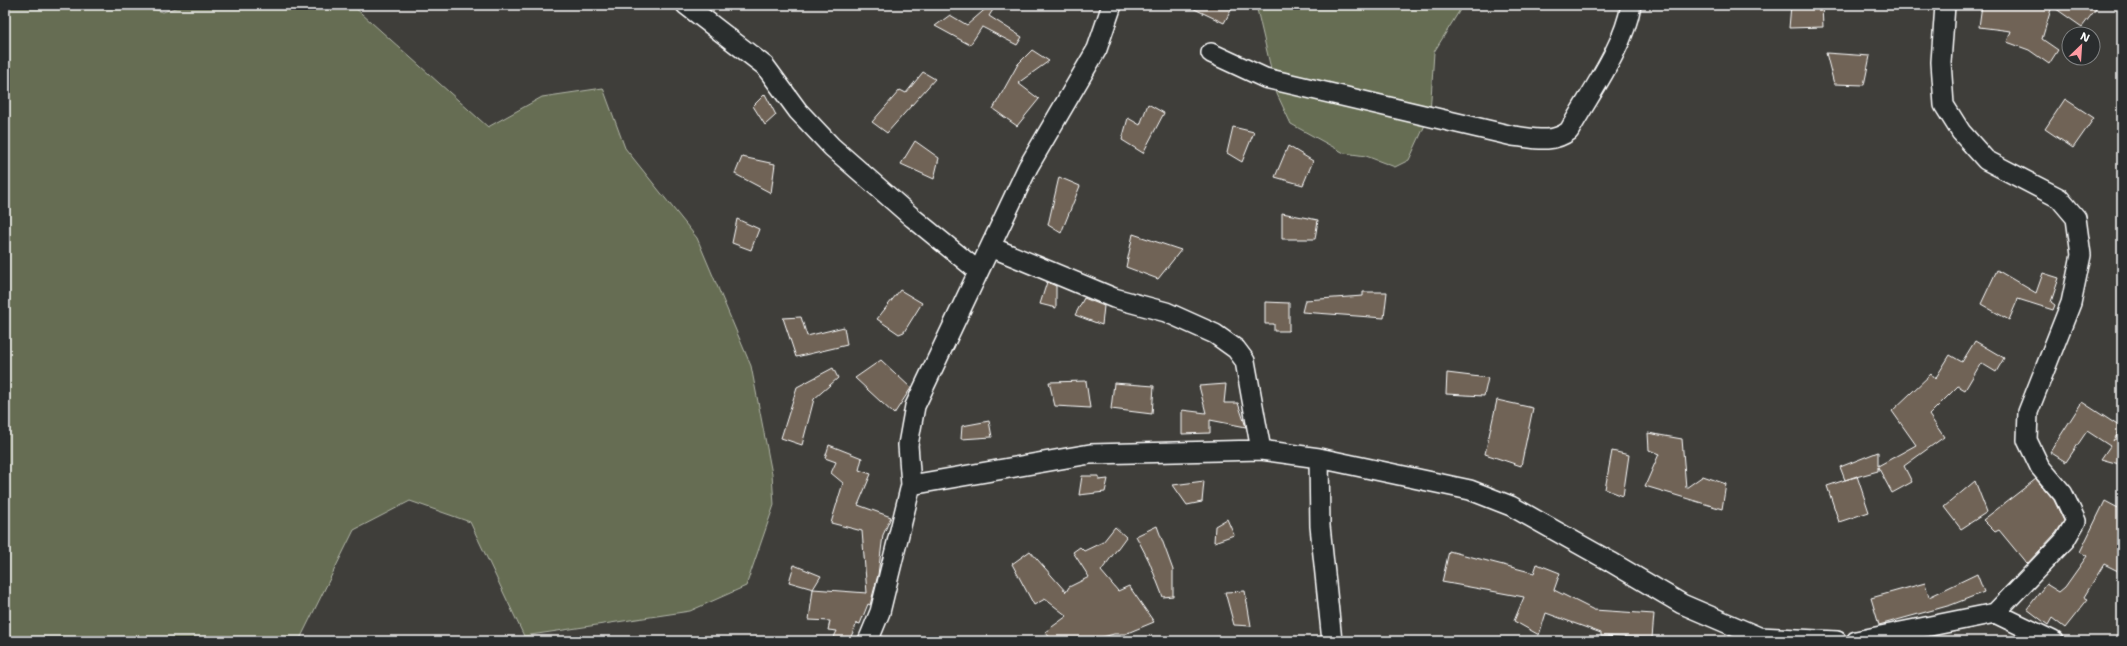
<svg xmlns="http://www.w3.org/2000/svg" width="2127" height="646" font-family="'Shantell Sans',sans-serif">
<style>
.green{fill:#666d53;stroke:#b2b6a9}
.building{fill:#706457;stroke:#fff}
.lines{fill:none;stroke-linecap:round;stroke-linejoin:round}
.street-casing{stroke:#fff;stroke-width:22}
.street{stroke:#2a2d2e;stroke-width:19}
</style>
<rect width="100%" height="100%" fill="#3f3e3a"/>
<filter id="ink" filterUnits="userSpaceOnUse"><feTurbulence type="fractalNoise" baseFrequency=".025" numOctaves="2"/><feDisplacementMap in="SourceGraphic" scale="8" xChannelSelector="R" yChannelSelector="G"/><feConvolveMatrix kernelMatrix="1 2 1 2 8 2 1 2 1" color-interpolation-filters="sRGB"/></filter>
<g filter="url(#ink)">
<!-- green -->
<path class="green" d="M5,5H139L163,12L184,5H352L488,127L542,97L603,88L625,148L697,238L751,366L772,474L774,505L746,586L690,611L524,636L470,522L410,501L354,530L299,641H5Z
M1256,5H1463L1434,52L1430,114L1409,160L1395,167L1366,156L1344,153L1291,124L1277,94Z"/>
<!-- building -->
<path class="building" d="M990,5H996L989,16L1022,37L1017,45L982,27L970,45L935,26L950,15L967,25Z
M1186,5H1234L1224,23Z
M1791,5H1822L1823,27L1789,28Z
M1982,5H2099L2082,27L2052,6L2042,39L2058,50L2049,64L2029,50L2007,42L2011,31L1979,27Z
M1032,50L1049,61L1018,83L1039,99L1017,126L993,109L1018,64Z
M1826,53L1870,56L1864,85L1834,84Z
M923,72L935,79L887,133L872,122L900,90L906,93Z
M765,94L776,115L765,125L753,106Z
M2065,99L2094,118L2073,148L2045,129Z
M1148,104L1164,113L1143,153L1122,140L1128,118L1140,125Z
M1233,127L1254,132L1242,162L1227,153Z
M915,141L939,158L934,179L901,164Z
M1288,146L1313,161L1303,185L1275,177Z
M742,157L775,164L771,193L735,174Z
M1059,177L1080,186L1061,233L1048,225Z
M1282,213L1318,220L1315,239H1282Z
M737,219L759,229L751,250L732,243Z
M1133,234L1181,250L1158,279L1126,267Z
M1997,270L2036,293L2043,273L2059,278L2051,302L2055,305L2053,310L2018,299L2009,320L1981,304Z
M1047,282L1056,286V308L1040,304Z
M900,290L922,303L904,332L899,334L877,319Z
M1363,292H1387L1384,318L1302,312L1305,300L1363,296Z
M1084,298L1104,306L1102,325L1075,315Z
M1265,302L1289,303V331H1274V324H1265Z
M801,317L807,336L844,327L847,345L796,357L783,318Z
M1975,341L2004,358L1996,372L1981,363L1965,390L1958,386L1929,415L1944,437L1904,466L1912,482L1892,493L1878,467V471L1845,480L1840,467L1878,452V466L1916,445L1892,411L1931,374L1935,379L1950,355L1962,362Z
M881,360L911,388L894,414L855,378Z
M833,368L838,378L814,399L802,445L781,438L797,387Z
M1447,373L1488,378L1484,396L1446,394Z
M1086,381L1090,408L1055,406L1049,382Z
M1114,383L1154,386L1152,414L1111,409Z
M1226,384L1224,403H1238L1246,427L1210,420V433L1182,434V410L1206,413L1199,386Z
M1497,400L1533,408L1521,466L1485,454Z
M2082,402L2122,428L2113,441L2122,428V454L2119,464L2101,459L2110,446L2087,431L2066,462L2050,452Z
M989,421L992,437L961,439L962,426Z
M1648,433L1682,439L1686,488L1703,476L1726,484L1722,509L1645,486L1659,454L1649,450Z
M829,445L862,458L859,470L871,474L858,505L891,517L883,535L878,575L870,605L868,604L860,624L857,623L849,641H832L837,631L828,630L830,621L809,620L813,589L867,593L862,531L831,523L843,483L831,473L836,462L825,458Z
M1612,451L1629,455L1623,496L1605,489Z
M1082,476H1099V480L1108,479L1105,492L1079,495Z
M1857,476L1869,512L1839,522L1827,486Z
M2036,479L2054,500L2064,521L2056,533L2027,564L1999,530L1995,532L1983,520Z
M1204,481L1202,502L1187,505L1173,485Z
M1975,481L1987,512L1961,529L1944,507Z
M2105,501L2122,510V573L2104,564L2084,597L2088,599L2065,628L2052,618L2048,625L2027,609L2046,584L2059,592L2065,587L2087,556L2080,552Z
M1227,519L1234,535L1214,542L1215,526Z
M1157,526L1173,570V596L1163,597L1149,561L1136,536Z
M1115,527L1126,537L1101,571L1118,591L1129,586L1154,622L1125,634H1114L1088,641H1053L1045,632L1067,616L1045,599L1034,605L1012,564L1030,551L1066,592L1069,587L1089,577L1073,552L1080,547L1084,551L1103,542Z
M1449,551L1534,573L1537,564L1560,573L1554,590L1594,610L1654,614L1652,638L1601,636V633L1546,613L1539,635L1514,621L1524,597L1442,582Z
M794,565L821,576L813,589L789,582Z
M1977,574L1984,592L1951,605L1879,625L1871,598L1925,583L1929,597Z
M1245,591L1251,626L1234,625L1225,592Z"/>
<g class="lines">
<defs>
<path id="street" d="M686,5L765,66L798,111L832,147L913,218L978,271
M1211,53L1265,78L1513,136C1533,138 1552,144 1569,131C1590,93 1624,48 1631,5
M991,247L1114,298L1166,312L1215,334L1236,349L1245,361L1261,450
M1319,458L1320,526L1332,641
M911,485L1090,454L1261,450L1319,458L1470,490L1511,506L1611,562L1682,604L1759,637L1837,641
M1995,613L2053,641
M868,641L880,612L911,485L908,445L915,406L1028,167L1097,49L1112,5
M1856,641L1995,613L2065,540L2076,521L2063,494L2040,467L2027,440L2028,412L2071,303L2081,255L2076,218L2059,198L1986,160L1961,132L1944,105L1941,62L1945,5"/>
</defs>
<!-- street casing -->
<use href="#street" class="street-casing"/>
<!-- street -->
<use href="#street" class="street"/>
</g>
</g>
<!-- margin -->
<rect width="2127" height="646" fill="none" stroke="#2a2d2e" stroke-width="20"/>
<rect x="10" y="10" width="2107" height="626" fill="none" stroke="#fff" stroke-width="1.5" filter="url(#ink)"/>
<!-- north arrow -->
<g transform="translate(2081 46) rotate(25)"><circle r="19" fill="#2a2d2e" stroke="#7f8182"/>
<path d="M0-3L7 15L0 10L-7 15Z" fill="#ff9aa2"/>
<text y="-6" font-size="11" font-weight="bold" text-anchor="middle" fill="#ffffff">N</text>
</g>
</svg>
